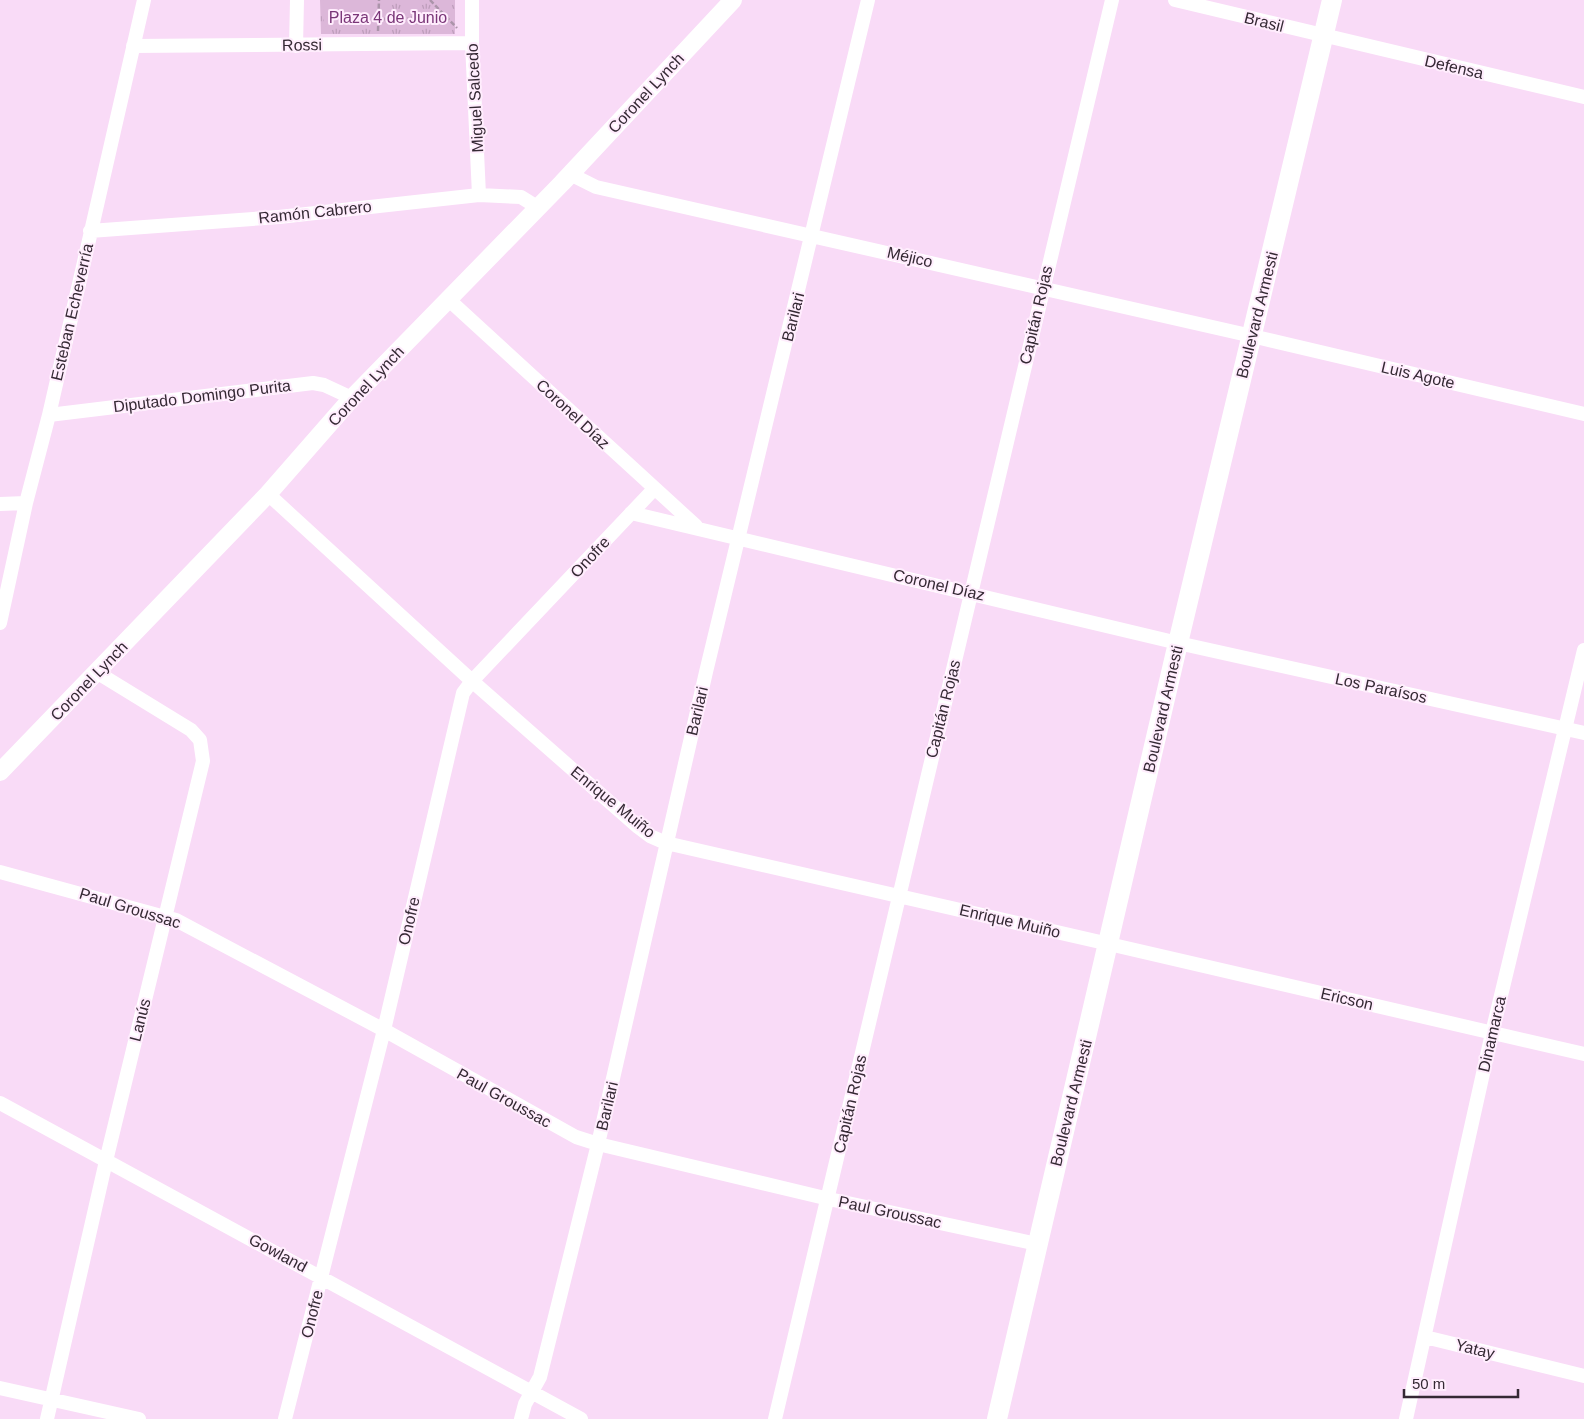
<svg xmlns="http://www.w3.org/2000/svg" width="1584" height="1419" font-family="Helvetica,sans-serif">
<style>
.park{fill:url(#park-tufts)}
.pitch{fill:#dcb7d9}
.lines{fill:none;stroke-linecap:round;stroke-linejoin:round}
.path{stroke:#ab94aa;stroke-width:2.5;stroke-dasharray:5 2.5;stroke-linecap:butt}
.minor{stroke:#fff;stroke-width:14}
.tertiary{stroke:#fff;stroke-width:18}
.secondary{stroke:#fff;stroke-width:20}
.labels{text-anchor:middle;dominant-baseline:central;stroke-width:4;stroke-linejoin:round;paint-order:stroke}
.park-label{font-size:16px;fill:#7a3678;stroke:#ffedfd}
.street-label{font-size:16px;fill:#352934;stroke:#ffedfd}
</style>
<defs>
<pattern id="park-tufts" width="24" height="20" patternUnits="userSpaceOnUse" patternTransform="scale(1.25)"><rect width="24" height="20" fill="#dcb7d9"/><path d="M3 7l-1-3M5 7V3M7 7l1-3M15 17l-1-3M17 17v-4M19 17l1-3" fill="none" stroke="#bd9dbb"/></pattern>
</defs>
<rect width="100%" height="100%" fill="#f9dbf7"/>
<!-- park -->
<path class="park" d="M320,0H455V34H321Z"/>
<!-- pitch -->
<path class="pitch" d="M323,0H376L377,25L324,27Z"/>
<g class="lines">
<!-- path -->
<path class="path" d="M430,0L457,28
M378,31L379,0"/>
<!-- minor -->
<path class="minor" d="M472,0V43L479,195
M1175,0L1584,97
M133,46L472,43
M296,46L297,0
M570,174L596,187L1252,336L1584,414
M90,231L279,217L479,195L521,197L537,207
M448,299L696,526
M49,415L313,383L324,385L352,398
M268,494L472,681L638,827L650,836L666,843L1109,944L1584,1054
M0,504L26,503
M631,513L1178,643L1584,733
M0,623L26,503L49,415L144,0
M0,872L176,920L384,1030L576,1137L598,1144L829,1199L1037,1244
M0,1103L581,1419
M1425,1337L1584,1376
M0,1388L139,1419
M47,1419L106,1161L203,761L200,740L191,730L98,673
M285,1419L384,1030L463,693L472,681L654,489
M521,1419L525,1404L540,1377L598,1144L706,672L868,0
M775,1419L1112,0
M1406,1419L1492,1033L1584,650"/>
<!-- tertiary -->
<path class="tertiary" d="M0,772L268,494L352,398L562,183L733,0"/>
<!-- secondary -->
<path class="secondary" d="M997,1419L1178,643L1332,0"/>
</g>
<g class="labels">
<!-- park labels -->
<g class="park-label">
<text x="388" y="17">Plaza 4 de Junio</text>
</g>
<!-- street labels -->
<g class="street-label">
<text transform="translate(1264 22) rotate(14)">Brasil</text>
<text transform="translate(302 45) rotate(-1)">Rossi</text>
<text transform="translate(1454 67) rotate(13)">Defensa</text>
<text transform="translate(646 93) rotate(-47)">Coronel Lynch</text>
<text transform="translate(475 98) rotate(-93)">Miguel Salcedo</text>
<text transform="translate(315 212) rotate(-6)">Ramón Cabrero</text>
<text transform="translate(910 257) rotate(13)">Méjico</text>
<text transform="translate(72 312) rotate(-77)">Esteban Echeverría</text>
<text transform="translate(1036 315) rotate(-77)">Capitán Rojas</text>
<text transform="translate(1257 315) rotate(-76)">Boulevard Armesti</text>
<text transform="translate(793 317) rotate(-76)">Barilari</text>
<text transform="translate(1418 375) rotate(13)">Luis Agote</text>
<text transform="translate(366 386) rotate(-47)">Coronel Lynch</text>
<text transform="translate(202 396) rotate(-7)">Diputado Domingo Purita</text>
<text transform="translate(573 414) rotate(43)">Coronel Díaz</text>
<text transform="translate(590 557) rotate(-47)">Onofre</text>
<text transform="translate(939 585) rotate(13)">Coronel Díaz</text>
<text transform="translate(89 681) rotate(-46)">Coronel Lynch</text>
<text transform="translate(1381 688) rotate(12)">Los Paraísos</text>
<text transform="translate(943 709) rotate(-76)">Capitán Rojas</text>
<text transform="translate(1163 709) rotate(-77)">Boulevard Armesti</text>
<text transform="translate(697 711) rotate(-77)">Barilari</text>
<text transform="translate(613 802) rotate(39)">Enrique Muiño</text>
<text transform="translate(130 908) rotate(17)">Paul Groussac</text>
<text transform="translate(409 921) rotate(-77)">Onofre</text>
<text transform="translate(1010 921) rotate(13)">Enrique Muiño</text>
<text transform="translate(1347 999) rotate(13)">Ericson</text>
<text transform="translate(140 1020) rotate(-76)">Lanús</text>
<text transform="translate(1492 1034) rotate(-77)">Dinamarca</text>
<text transform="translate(504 1098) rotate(29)">Paul Groussac</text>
<text transform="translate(1071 1103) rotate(-76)">Boulevard Armesti</text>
<text transform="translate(850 1104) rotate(-77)">Capitán Rojas</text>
<text transform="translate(607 1106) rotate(-77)">Barilari</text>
<text transform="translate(890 1212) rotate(12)">Paul Groussac</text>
<text transform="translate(278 1253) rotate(28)">Gowland</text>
<text transform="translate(312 1314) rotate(-76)">Onofre</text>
<text transform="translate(1475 1349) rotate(14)">Yatay</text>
</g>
</g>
<!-- scale -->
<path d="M1404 1389v8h114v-8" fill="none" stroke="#352934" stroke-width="2.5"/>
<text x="1412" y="1389" font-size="15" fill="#352934" stroke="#ffedfd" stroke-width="4" paint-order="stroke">50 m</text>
</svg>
